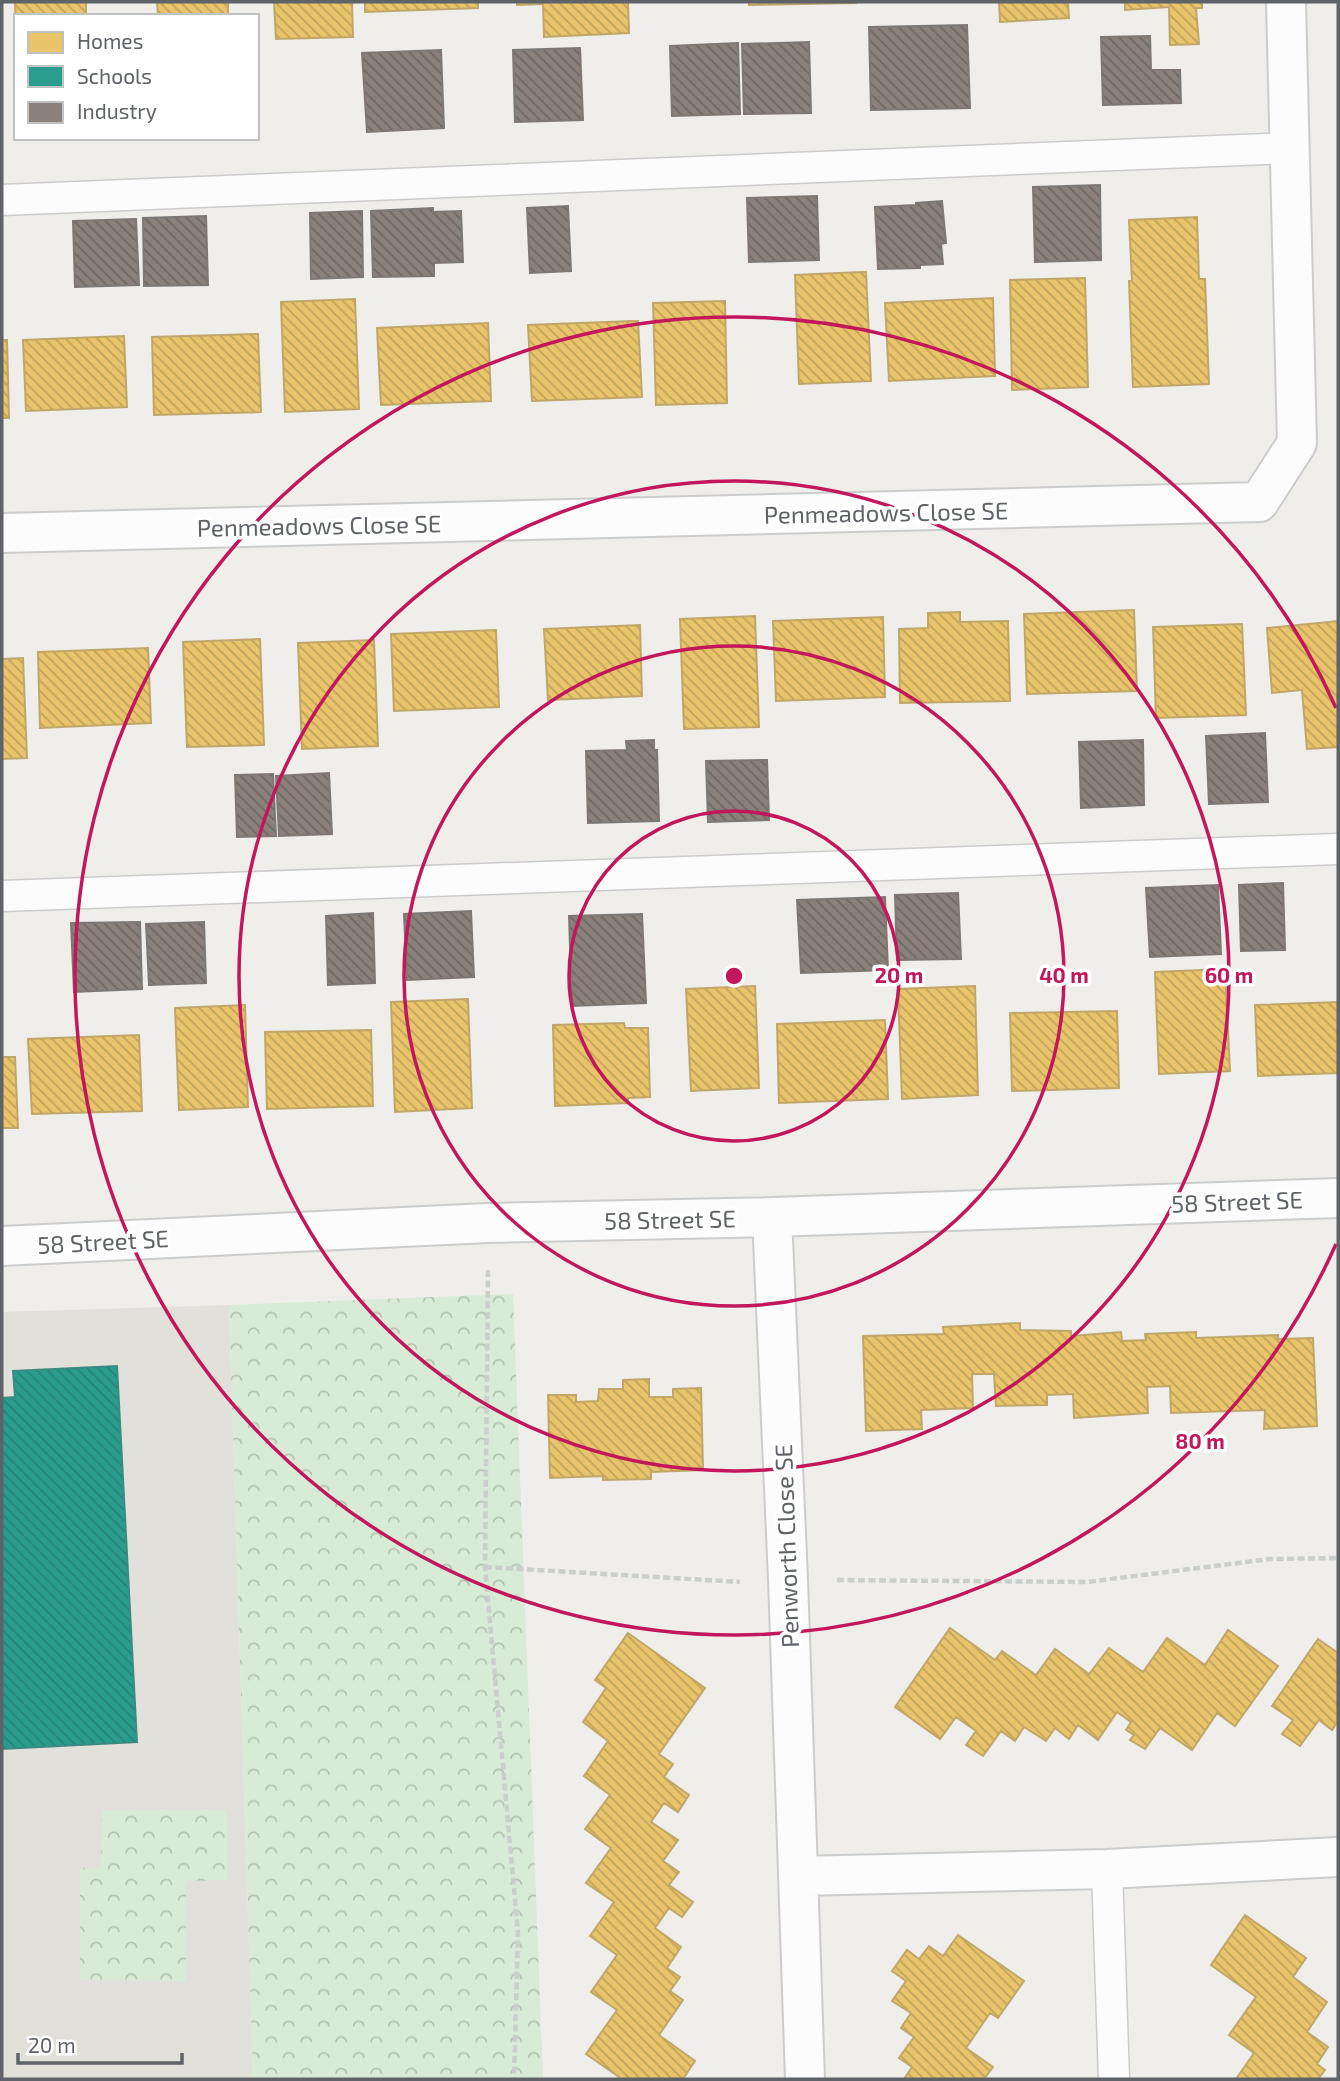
<svg xmlns="http://www.w3.org/2000/svg" width="1340" height="2081" font-family="'Exo 2',sans-serif">
<style>
.education{fill:#e2e0da}
.park{fill:url(#park-crowns)}
.homes{fill:url(#homes-back-hatch);stroke:#c0a769;stroke-width:2}
.schools{fill:url(#schools-back-hatch);stroke:#3a8c83;stroke-width:2}
.industry{fill:url(#industry-back-hatch);stroke:#7d7876;stroke-width:2}
.lines{fill:none;stroke-linecap:round;stroke-linejoin:round}
.lane-casing{stroke:#cbcccc;stroke-width:33}
.street-casing{stroke:#cbcccc;stroke-width:42}
.path{stroke:#cacfcc;stroke-width:4.5;stroke-dasharray:7 3.5;stroke-linecap:butt}
.lane{stroke:#fdfcfc;stroke-width:30}
.street{stroke:#fdfcfc;stroke-width:38}
.ring{fill:none;stroke:#c2185b;stroke-width:3.5}
.labels{text-anchor:middle;dominant-baseline:central;stroke-width:7;stroke-linejoin:round;paint-order:stroke}
.street-label{font-size:24px;fill:#5f6368;stroke:#fff}
.centre{fill:#c2185b;stroke:#fff;stroke-width:3.5}
.ring-label{font-size:21px;text-anchor:middle;font-weight:bold;fill:#c2185b;stroke:#fff;stroke-width:7;stroke-linejoin:round;paint-order:stroke}
</style>
<defs>
<pattern id="park-crowns" width="20" height="18" patternUnits="userSpaceOnUse" patternTransform="scale(1.75)"><rect width="20" height="18" fill="#d8ebd6"/><path d="M2 6a3 3 0 1 1 6 0M12 15a3 3 0 1 1 6 0" fill="none" stroke="#b2c2b1"/></pattern>
<pattern id="homes-back-hatch" width="6" height="6" patternUnits="userSpaceOnUse" patternTransform="scale(1.75)"><rect width="6" height="6" fill="#e9c46a"/><path d="M-1 5l2 2M0 0l6 6M5-1l2 2" fill="none" stroke="#c0a35b"/></pattern>
<pattern id="schools-back-hatch" width="6" height="6" patternUnits="userSpaceOnUse" patternTransform="scale(1.75)"><rect width="6" height="6" fill="#2a9d8f"/><path d="M-1 5l2 2M0 0l6 6M5-1l2 2" fill="none" stroke="#278479"/></pattern>
<pattern id="industry-back-hatch" width="6" height="6" patternUnits="userSpaceOnUse" patternTransform="scale(1.75)"><rect width="6" height="6" fill="#8a817c"/><path d="M-1 5l2 2M0 0l6 6M5-1l2 2" fill="none" stroke="#6e6865"/></pattern>
</defs>
<rect width="100%" height="100%" fill="#efeeea"/>
<!-- education -->
<path class="education" d="M229,1305L253,2079H2V1312Z"/>
<!-- park -->
<path class="park" d="M513,1294L543,2079H253L229,1305Z
M102,1810H227V1880L186,1881V1981L80,1980V1868L101,1867Z"/>
<!-- homes -->
<path class="homes" d="M15,2H86V16H16V27Z
M157,2H228V16H158Z
M274,2H352L353,37L276,39Z
M365,2H478V8L365,12Z
M517,2H628L629,33L544,37L543,4L517,5Z
M749,2H856V3L749,5Z
M999,2H1068L1069,18L1000,22Z
M1125,2H1202V8H1196L1199,44L1170,45L1169,7L1125,10Z
M1197,217L1199,279H1205L1209,384L1133,387L1129,281H1132L1129,220Z
M861,272H866L871,381L799,384L795,275Z
M1085,278L1088,387L1012,390L1010,280Z
M993,298L995,376L889,381L885,303Z
M355,299L359,409L285,412L281,302Z
M725,301L727,403L656,405L653,303Z
M632,321H638L642,397L532,401L528,325Z
M488,323L491,401L381,405L377,328Z
M258,334L261,412L154,415L152,337Z
M124,336L127,407L26,411L23,340Z
M2,340H7L9,418H2Z
M1134,610L1137,691L1027,694L1024,614Z
M960,612V622L1008,621L1010,701L900,703L899,629L928,628V613Z
M755,616L759,727L684,729L680,619Z
M883,617L885,697L776,701L773,621Z
M1338,621V747L1307,749L1302,690L1272,693L1267,628Z
M1242,624L1246,715L1156,718L1153,627Z
M640,625L642,696L548,700L544,629Z
M496,630L499,707L394,711L391,634Z
M260,639L264,745L187,747L183,642Z
M374,640L378,746L302,749L298,643Z
M148,648L151,723L40,728L38,652Z
M23,658L27,758L2,759V659Z
M1225,969L1230,1071L1159,1074L1155,972Z
M755,986L759,1088L691,1091L686,989Z
M975,986L978,1095L902,1099L898,989Z
M468,999L472,1108L395,1112L391,1002Z
M1338,1002V1073L1258,1076L1255,1005Z
M245,1005L248,1107L179,1110L175,1008Z
M1117,1011L1119,1088L1012,1091L1010,1013Z
M885,1020L888,1099L779,1103L777,1024Z
M624,1023L625,1028H648L650,1097L628,1098V1103L555,1106L553,1025Z
M371,1030L373,1106L267,1109L265,1032Z
M139,1035L142,1111L32,1114L28,1039Z
M2,1057H15L18,1128H2Z
M1020,1323V1330L1071,1331V1336L1121,1332L1122,1341L1146,1340L1145,1334L1196,1332V1338L1278,1335V1339L1313,1338L1317,1426L1264,1429L1265,1410L1171,1413L1170,1386L1147,1387L1148,1413L1074,1418L1073,1394L1047,1395V1405L996,1406L994,1374H972L973,1408L921,1410L922,1429L866,1431L863,1336L944,1334L943,1327Z
M649,1379V1397H673V1389L701,1388L703,1470L651,1472V1479L603,1480V1476L550,1478L548,1395H576V1402L598,1401L599,1389H623V1380Z
M950,1628L995,1660L1002,1651L1036,1675L1055,1649L1089,1674L1109,1648L1143,1672L1167,1638L1205,1665L1228,1630L1278,1666L1235,1726L1217,1713L1192,1750L1160,1728L1145,1749L1130,1740L1134,1735L1126,1730L1131,1722L1117,1712L1098,1740L1078,1725L1069,1739L1055,1728L1046,1741L1024,1727L1015,1741L1001,1731L983,1756L966,1745L976,1731L956,1717L940,1739L895,1707Z
M628,1633L705,1688L659,1754L673,1764L664,1777L689,1795L678,1812L664,1803L651,1822L678,1840L663,1861L679,1872L669,1885L693,1902L682,1917L669,1908L655,1928L681,1947L667,1968L680,1977L670,1991L683,2000L659,2035L695,2061L683,2079H622L586,2054L617,2010L591,1992L617,1955L590,1936L614,1902L586,1883L611,1848L585,1829L610,1795L584,1776L608,1741L583,1722L606,1688L595,1680Z
M1318,1639L1338,1653V1721L1332,1730L1319,1720L1300,1746L1282,1734L1293,1720L1272,1706Z
M1245,1915L1306,1958L1293,1977L1327,2002L1307,2032L1328,2047L1317,2064L1325,2070L1318,2079H1236L1254,2053L1229,2035L1256,1997L1211,1965Z
M958,1935L1024,1981L998,2018L990,2013L966,2048L993,2067L984,2079H904L912,2067L899,2058L914,2037L901,2028L911,2013L892,2001L906,1981L892,1971L907,1950L919,1959L929,1946L943,1956Z"/>
<!-- schools -->
<path class="schools" d="M117,1366L137,1742L2,1749V1398L15,1397L13,1371Z"/>
<!-- industry -->
<path class="industry" d="M967,25L970,108L871,110L869,27Z
M1150,36L1151,70H1180L1181,103L1103,105L1101,37Z
M809,42L811,113L744,114L742,44Z
M738,43L740,114L672,116L670,46Z
M580,48L583,120L515,122L513,50Z
M441,50L444,128L367,132L362,53Z
M1100,185L1101,260L1035,262L1033,187Z
M817,196L819,260L749,262L747,198Z
M942,201L946,243L941,244L943,264L920,265V268L878,269L875,207L916,205V203Z
M568,206L571,271L530,273L527,208Z
M433,208V212L461,211L463,262L434,263V276L373,277L371,211Z
M362,211L363,277L311,279L310,213Z
M206,216L208,285L144,286L143,218Z
M136,219L139,285L75,287L73,221Z
M1265,733L1268,802L1209,804L1206,736Z
M654,740V750H657L659,821L588,823L586,751L627,750L626,741Z
M1143,740L1144,805L1081,808L1079,742Z
M767,760L769,820L708,822L706,761Z
M329,773L332,834L279,836L276,776Z
M273,774L276,836L237,837L235,775Z
M1283,883L1285,950L1241,951L1239,885Z
M1218,885L1221,954L1150,957L1146,888Z
M958,893L961,959L897,960L895,895Z
M885,897L888,970L801,973L797,900Z
M471,911L474,977L407,980L404,914Z
M373,913L375,983L328,985L326,916Z
M642,914L646,1003L572,1006L569,916Z
M140,922L142,989L74,992L71,923Z
M204,922L206,983L149,985L146,924Z"/>
<g class="lines">
<defs>
<path id="lane" d="M2,200L1290,148
M2,896L1338,849
M1107,1869L1114,2079"/>
<path id="street" d="M2,533L1259,502L1297,443L1286,2
M772,1217L788,1579L805,2079
M2,1246L488,1223L772,1217L1338,1198
M798,1876L1107,1869L1338,1857"/>
</defs>
<!-- lane casing -->
<use href="#lane" class="lane-casing"/>
<!-- street casing -->
<use href="#street" class="street-casing"/>
<!-- path -->
<path class="path" d="M488,1270L485,1567L518,1933L514,2079
M485,1567L740,1582
M837,1580L1087,1582L1270,1559L1338,1558"/>
<!-- lane -->
<use href="#lane" class="lane"/>
<!-- street -->
<use href="#street" class="street"/>
</g>
<!-- distance rings -->
<g class="ring">
<circle cx="734" cy="976" r="165"/>
<circle cx="734" cy="976" r="330"/>
<circle cx="734" cy="976" r="495"/>
<path d="M1336 1244A659 659 0 1 1 1336 708"/>
</g>
<g class="labels">
<!-- street labels -->
<g class="street-label">
<text transform="translate(886 512) rotate(-1)">Penmeadows Close SE</text>
<text transform="translate(319 525) rotate(-1)">Penmeadows Close SE</text>
<text transform="translate(1237 1201) rotate(-2)">58 Street SE</text>
<text transform="translate(670 1219) rotate(-1)">58 Street SE</text>
<text transform="translate(103 1241) rotate(-3)">58 Street SE</text>
<text transform="translate(786 1546) rotate(-92)">Penworth Close SE</text>
</g>
</g>
<circle cx="734" cy="976" r="10" class="centre"/>
<g class="ring-label">
<text x="899" y="983">20 m</text>
<text x="1064" y="983">40 m</text>
<text x="1229" y="983">60 m</text>
<text x="1200" y="1449">80 m</text>
</g>
<!-- border -->
<rect width="1340" height="2081" fill="none" stroke="#5f6368" stroke-width="7"/>
<!-- legend -->
<rect x="14" y="14" width="245" height="126" fill="#ffffff" stroke="#bfc1c3" stroke-width="2"/>
<rect x="28" y="32" width="35" height="21" fill="#e9c46a" stroke="#bfc1c3" stroke-width="2"/>
<text x="77" y="49" font-size="21" fill="#5f6368">Homes</text>
<rect x="28" y="66" width="35" height="21" fill="#2a9d8f" stroke="#bfc1c3" stroke-width="2"/>
<text x="77" y="84" font-size="21" fill="#5f6368">Schools</text>
<rect x="28" y="102" width="35" height="21" fill="#8a817c" stroke="#bfc1c3" stroke-width="2"/>
<text x="77" y="119" font-size="21" fill="#5f6368">Industry</text>
<!-- scale -->
<path d="M18 2053v10h164v-10" fill="none" stroke="#5f6368" stroke-width="3.5"/>
<text x="28" y="2053" font-size="21" fill="#5f6368" stroke="#ffffff" stroke-width="5" paint-order="stroke">20 m</text>
</svg>
